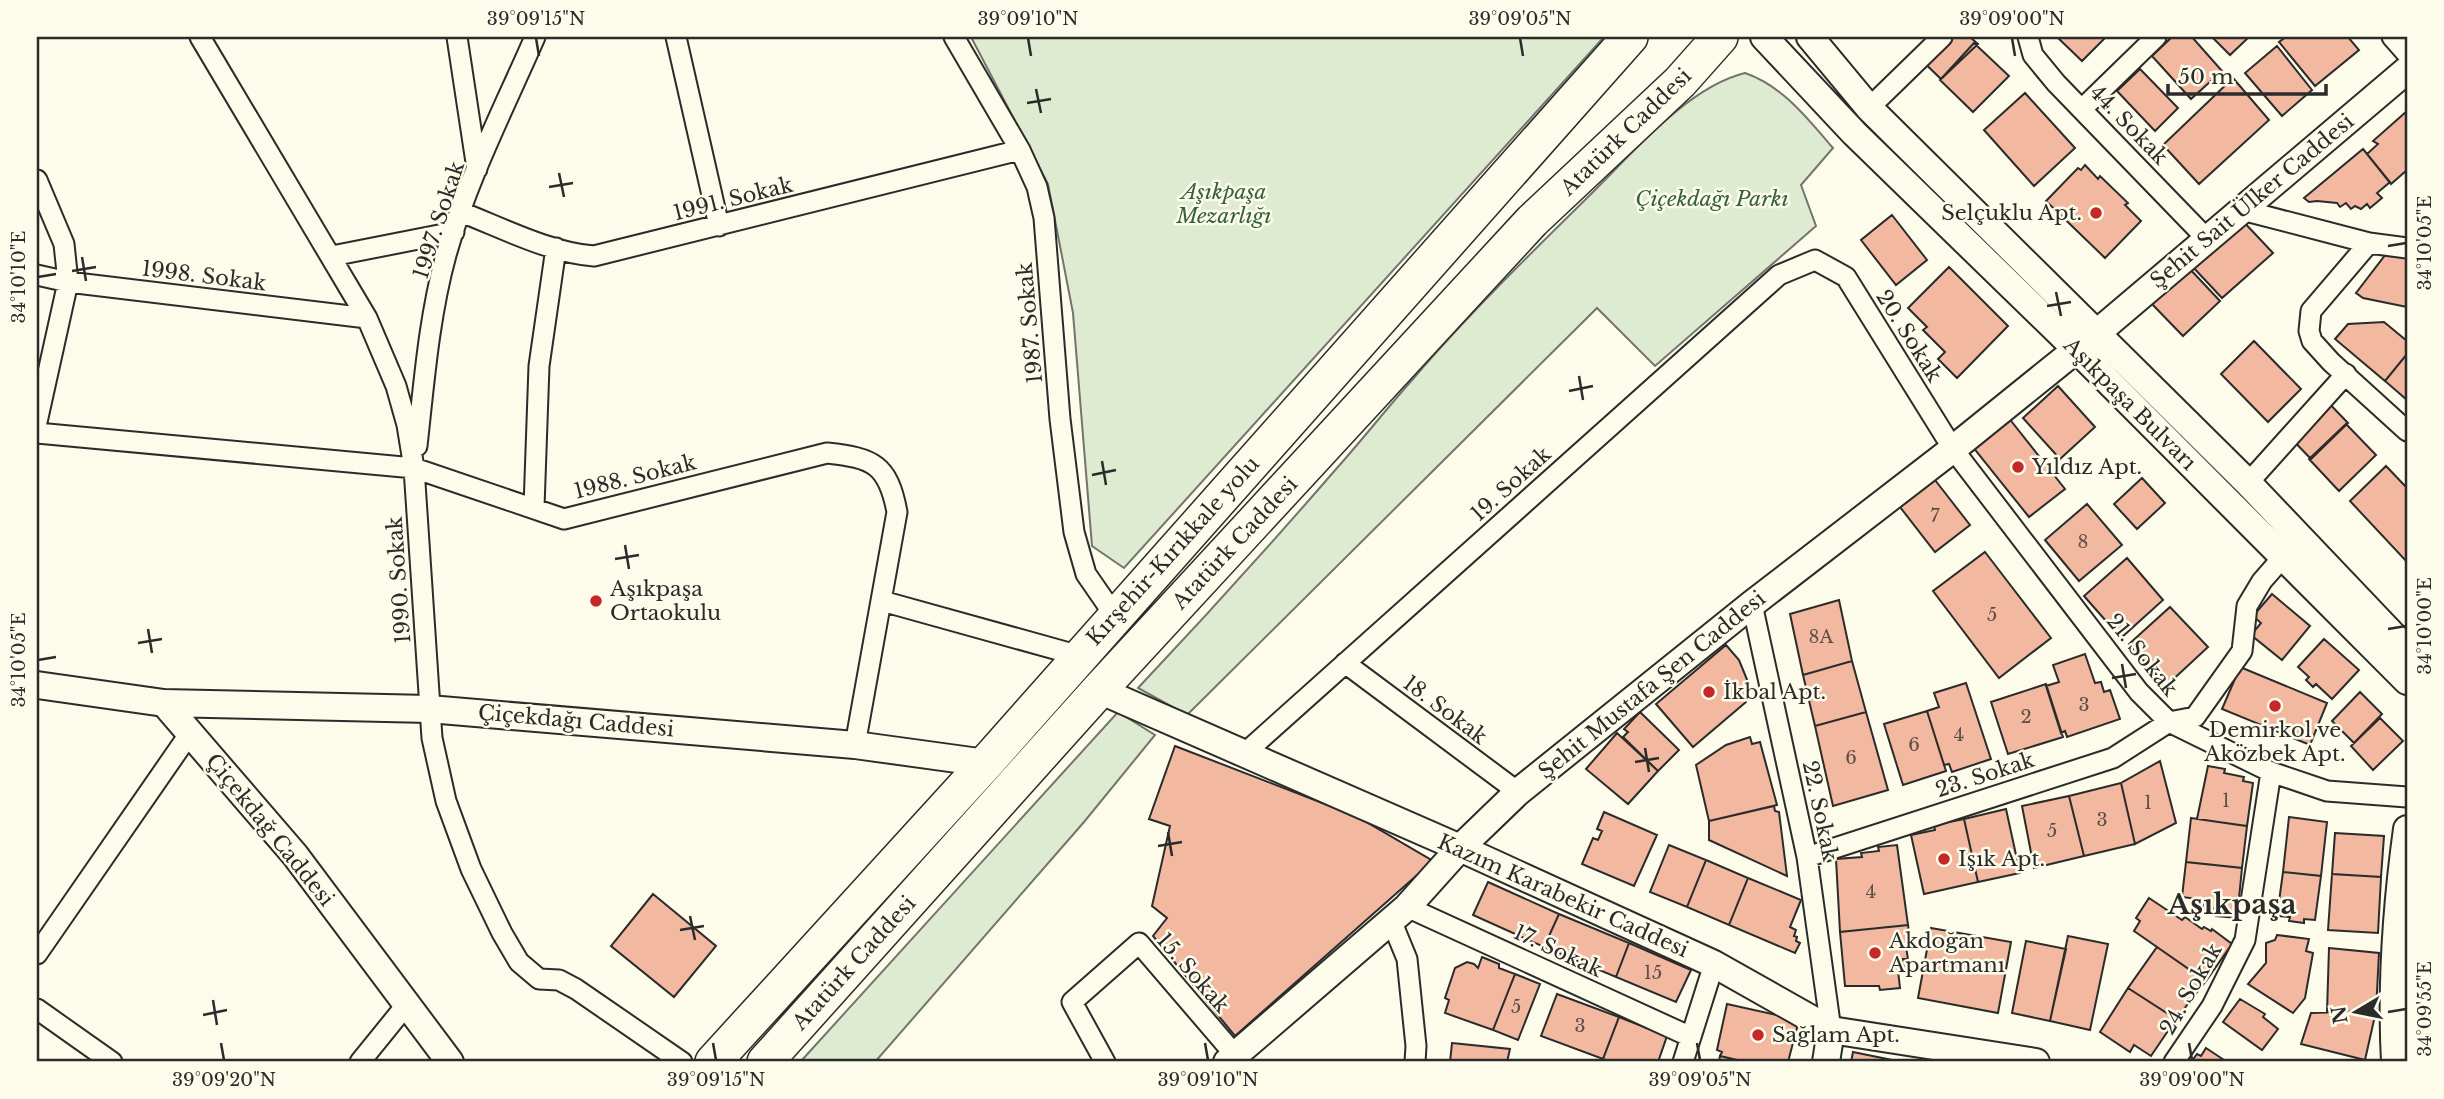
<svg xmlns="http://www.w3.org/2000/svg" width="2444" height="1099" font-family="'Libre Baskerville',serif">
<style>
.green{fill:#deebd1;stroke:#74746e;stroke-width:2}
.building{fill:#f2b8a0;stroke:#2b2b2b;stroke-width:2}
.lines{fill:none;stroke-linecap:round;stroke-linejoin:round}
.street-casing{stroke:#2b2b2b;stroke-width:23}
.secondary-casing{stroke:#2b2b2b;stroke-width:30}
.highway-casing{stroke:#2b2b2b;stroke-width:38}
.street{stroke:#fdfbea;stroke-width:19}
.secondary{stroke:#fdfbea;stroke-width:26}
.highway{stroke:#fdfbea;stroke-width:35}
.ticks{fill:none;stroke:#2b2b2b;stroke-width:2.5}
.poi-dot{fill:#c62828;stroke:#fdfbea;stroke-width:2.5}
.labels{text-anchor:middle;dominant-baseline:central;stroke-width:5;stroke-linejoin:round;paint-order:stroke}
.number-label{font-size:18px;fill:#5d4e48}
.street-label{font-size:21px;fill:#2b2b2b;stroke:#fdfbea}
.park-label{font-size:21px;font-style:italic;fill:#34623c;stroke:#fdfbea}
.poi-label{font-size:21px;fill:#2b2b2b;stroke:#fdfbea;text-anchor:start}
.district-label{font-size:28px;font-weight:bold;fill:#2b2b2b;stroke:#fdfbea}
.neatline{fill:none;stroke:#2b2b2b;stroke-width:2.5}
.ticks-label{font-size:18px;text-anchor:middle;fill:#2b2b2b}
</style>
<rect width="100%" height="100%" fill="#fdfbea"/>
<!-- green -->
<path class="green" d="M971,37H1604L1124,568L1092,546L1073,313L1048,184Z
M1745,73C1783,86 1808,119 1833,148L1801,185L1816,226L1655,366L1597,308L1187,715L1138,688C1206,616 1272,543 1337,468C1363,439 1387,408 1413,379C1468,315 1529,255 1589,196C1631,155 1687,87 1745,73Z
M1118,712L1155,735L1084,822L875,1062H803L802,1060Z"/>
<!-- building -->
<path class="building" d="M1929,37H1970L1978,44L1941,79L1914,53Z
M2057,37H2106L2082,61Z
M2172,37H2192L2222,71L2191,99L2152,56Z
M2212,37H2249L2230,55Z
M2286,37H2348L2359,50L2315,86L2279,42Z
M1974,43L2009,76L1973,112L1940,80Z
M2277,46L2312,90L2282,116L2245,73Z
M2140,69L2178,108L2155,131L2117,91Z
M2233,78L2269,120L2199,184L2163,145Z
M2025,93L2075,148L2034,186L1984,130Z
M2407,111V170L2391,184L2367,154L2378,144L2373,141Z
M2363,149L2390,182L2377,193L2382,198L2370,208L2367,204L2361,209L2355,206L2351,209L2346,203L2340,207L2337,203L2317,201L2309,202L2304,198Z
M2085,165L2098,179L2100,176L2128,203L2125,205L2141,221L2105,258L2046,201L2078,168L2081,170Z
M1892,215L1927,260L1896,285L1861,240Z
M2240,218L2273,253L2222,298L2191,265Z
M2389,250L2407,254V307L2363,298L2356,293Z
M1949,267L2008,326L1957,378L1938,359L1945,352L1923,330L1927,327L1908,308Z
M2188,267L2220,301L2183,336L2150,302Z
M2384,322L2407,341V354L2385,381L2335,339L2348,324Z
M2254,341L2301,389L2268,422L2221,374Z
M2407,354V400L2385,381Z
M2058,386L2095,427L2060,459L2023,418Z
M2322,396L2348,423L2311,459L2285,432Z
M2008,417L2065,489L2029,517L1972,446Z
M2346,424L2376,455L2339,491L2309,459Z
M2386,466L2407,488V562L2350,501Z
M2142,478L2165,503L2137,529L2114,504Z
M1935,480L1970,525L1935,552L1900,507Z
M2087,504L2122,545L2079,581L2045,540Z
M1985,552L2051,638L1999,678L1933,591Z
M2127,558L2163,600L2121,638L2084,596Z
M2272,594L2310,626L2282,660L2251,635L2261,623L2253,616Z
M1839,600L1852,661L1803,675L1790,614Z
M2170,607L2208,647L2166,686L2129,644Z
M2324,639L2359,670L2332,699L2316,684L2313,687L2306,680L2309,677L2298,667Z
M1726,645L1739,660L1748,682L1746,702L1693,747L1656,704Z
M2085,654L2095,683L2101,682L2104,692L2110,690L2120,719L2067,737L2065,731L2061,733L2046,686L2059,682L2053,665Z
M1852,661L1866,712L1815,726L1803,675Z
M2240,667L2327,703L2310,745L2222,709Z
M1966,683L1991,759L1952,772L1949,764L1944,765L1927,711L1939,707L1934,693Z
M2046,684L2063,737L2008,754L1991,702Z
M2360,692L2382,714L2354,743L2332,721Z
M1927,711L1946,771L1903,785L1884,724Z
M1640,712L1679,750L1658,771L1623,737L1628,732L1624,729Z
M1866,712L1888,790L1833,806L1815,726Z
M2380,718L2403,741L2373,770L2351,746Z
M1617,733L1658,771L1628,804L1586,769Z
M1750,737L1752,744L1760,742L1777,805L1709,821L1696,765L1726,745Z
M1175,746L1356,816L1433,861L1235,1036L1153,936L1167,918L1152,906L1170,826L1149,819Z
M2160,761L2176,823L2135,844L2121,783Z
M2208,766L2225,769L2224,773L2244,777L2243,781L2253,783L2247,826L2197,819Z
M2121,783L2135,844L2084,856L2069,796Z
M2069,796L2084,856L2034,868L2022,806Z
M1774,806L1775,811L1779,812L1787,876L1709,840V821Z
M2006,809L2020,873L1978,882L1964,819Z
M1604,812L1657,835L1634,886L1582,864L1593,838L1598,840L1602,831L1597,829Z
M2289,817L2327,822L2321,876L2283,872Z
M2191,818L2247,826L2242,868L2186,862Z
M1964,819L1978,882L1924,894L1911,835L1935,830L1934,825Z
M2335,833L2384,836L2381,877L2332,874Z
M1669,845L1706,860L1687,907L1650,892Z
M1897,845L1908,925L1840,932L1836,859L1862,857L1861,853L1879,851L1878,847Z
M1706,860L1748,878L1729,925L1687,907Z
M2186,862L2242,868L2237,918L2216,916L2217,909L2204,907L2205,900L2182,897Z
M2283,872L2321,876L2315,920L2304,919V923L2289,921L2290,917L2277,916Z
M2332,874L2381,877L2378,933L2328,930Z
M1748,878L1801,900L1790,927L1796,930L1794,936L1797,937L1796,941L1800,943L1795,953L1729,925Z
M1488,882L1559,914L1544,947L1473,915Z
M653,894L716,946L674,997L611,946Z
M2149,898L2182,920L2185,917L2202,929L2204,927L2211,931L2212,929L2232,944L2206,981L2134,931L2140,921L2136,918Z
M1559,914L1629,943L1616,977L1544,947Z
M1908,925L1911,946L1906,947L1908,959H1903L1904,970H1898L1900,988L1880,990L1879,986H1845L1840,932Z
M1931,928L2011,942L1998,1013L1918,998Z
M2277,935L2309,939L2306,951L2313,953L2305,998L2293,1013L2248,984L2266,963V943L2275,940Z
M2068,936L2108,944L2090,1030L2050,1021Z
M2026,941L2066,949L2050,1021L2012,1013Z
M1629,943L1691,970L1676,1002L1616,977Z
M2157,947L2206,981L2176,1019L2128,988Z
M2329,948L2379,953L2376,1011L2327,1012Z
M1482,957L1499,964V968L1515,974L1493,1030L1445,1013L1449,1000L1445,998L1455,968L1467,962L1474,964L1478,968Z
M1515,974L1540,984L1518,1040L1493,1030Z
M2128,988L2176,1019L2151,1056L2134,1045L2130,1052L2100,1032Z
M1557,994L1619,1017L1603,1059L1541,1036Z
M2240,999L2265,1014L2263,1017L2278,1029L2262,1050L2223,1022Z
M1727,1004L1799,1020L1788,1062H1746L1720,1056L1722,1052L1717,1050Z
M2376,1011L2365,1060L2301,1044L2311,1013Z
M1619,1017L1667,1036L1658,1062H1612L1603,1059Z
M1452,1043L1510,1049L1507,1062H1450Z
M2206,1048L2227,1062H2191L2197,1054L2201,1056Z
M1853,1052L1902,1062H1851Z
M1720,1056L1746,1062H1719Z"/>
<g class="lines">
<defs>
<path id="street" d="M200,37L367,318L396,386L407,425L414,468L432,738L446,801L471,869L502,933L519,962L539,979L559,980L576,989L682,1062
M457,37L477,169
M676,37L719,226
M954,37L1020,150L1037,187L1044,218L1060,419L1074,532L1086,574L1115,616
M2028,37L2033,55L2056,83L2207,239
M2392,37L2407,54
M1869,108L1942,37
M2082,109L2156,37
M37,180L64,244L68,282L37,422
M2242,210L2369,243L2407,248
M461,212C502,228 551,253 594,256L1020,150
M2369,243L2311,311L2309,331L2312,341L2331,362L2407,431
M332,256L454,232
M37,275L68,282L367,318
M37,433L414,468L564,519L827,453C873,458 888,464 897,512L855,745
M417,446C424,383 429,317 446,255C467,180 504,108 535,37
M2248,483L2346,374
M534,507L539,366L556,248
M882,601L1080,656
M1752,604L1807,857L1831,1030
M1345,663L1518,792
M1245,753L1779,275L1815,260L1846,277L1953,449L2139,692L2169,722L2271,772L2327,791L2407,797
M1807,857L2113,758L2169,722L2195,717L2242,651L2247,606L2262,581L2283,557
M1407,907L1691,1037
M1391,920L1407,959L1416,1046L1415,1062
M37,954L190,733
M37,1009L112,1062
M360,1062L407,1004
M1105,1062L1072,1002L1139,943L1235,1055
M1683,1062L1714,964
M2174,1062L2212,1006L2245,940L2271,772"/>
<path id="secondary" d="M1764,37L1854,133L2076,349L2407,681
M1810,37L1869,108L2248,483L2407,650
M37,685L164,703L295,855L450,1062
M1099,690L1460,848L1714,964L1831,1030L2036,1062
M164,703L429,709L855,745L986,763
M1227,1062L1407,907L1460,848L1518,792L1752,604L1953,449L2098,332L2407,70
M1826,1062L1831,1030
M2395,1062C2391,988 2397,902 2407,829"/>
<path id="highway" d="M713,1062L986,763L1630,37
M765,1062L1099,690L1532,221L1680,82L1720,37"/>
</defs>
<!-- street casing -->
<use href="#street" class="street-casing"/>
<!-- secondary casing -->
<use href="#secondary" class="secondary-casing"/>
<!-- highway casing -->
<use href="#highway" class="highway-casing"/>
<!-- street -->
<use href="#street" class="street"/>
<!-- secondary -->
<use href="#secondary" class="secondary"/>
<!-- highway -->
<use href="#highway" class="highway"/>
</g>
<!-- ticks -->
<path class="ticks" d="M536,38L539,56M1028,38L1031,56M1520,38L1523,56M2012,38L2015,56M1036,89L1041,113M1027,103L1051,99M559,173L564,197M549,187L573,183M2388,246L2406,243M82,257L86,281M72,271L96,267M38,277L56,274M2056,292L2061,316M2047,306L2071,302M1579,376L1583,400M1569,391L1593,386M1102,461L1106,485M1092,475L1116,470M625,545L629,569M615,559L639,555M148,629L152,653M2388,629L2406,626M138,643L162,639M38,660L56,657M2122,664L2126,688M2112,678L2136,674M1645,748L1649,772M1635,762L1659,758M1168,832L1172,856M1158,846L1182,842M690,916L695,940M680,930L704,926M213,1000L217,1025M2388,1012L2406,1009M203,1015L227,1010M221,1043L224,1060M713,1043L716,1060M1205,1043L1208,1060M1697,1043L1700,1060M2189,1043L2192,1060"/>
<!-- markers -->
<g class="poi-dot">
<circle cx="2096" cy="213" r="7"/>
<circle cx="2018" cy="467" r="7"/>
<circle cx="596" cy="601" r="7"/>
<circle cx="1709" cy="692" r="7"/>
<circle cx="2275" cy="706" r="7"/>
<circle cx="1944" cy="859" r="7"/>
<circle cx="1875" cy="953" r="7"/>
<circle cx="1758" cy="1035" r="7"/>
</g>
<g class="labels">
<!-- number labels -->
<g class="number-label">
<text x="1935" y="516">7</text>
<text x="2083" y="542">8</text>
<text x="1992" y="615">5</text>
<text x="1821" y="637">8A</text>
<text x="2084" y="705">3</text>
<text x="2026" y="717">2</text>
<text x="1959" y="735">4</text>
<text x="1914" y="745">6</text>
<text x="1851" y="758">6</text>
<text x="2226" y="801">1</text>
<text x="2148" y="803">1</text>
<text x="2102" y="820">3</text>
<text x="2052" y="831">5</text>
<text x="1871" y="892">4</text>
<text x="1653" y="973">15</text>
<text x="1516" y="1007">5</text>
<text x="1580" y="1026">3</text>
</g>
<!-- street labels -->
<g class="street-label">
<text transform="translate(2129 125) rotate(46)">44. Sokak</text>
<text transform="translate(1626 132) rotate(-44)">Atatürk Caddesi</text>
<text transform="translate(733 199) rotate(-14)">1991. Sokak</text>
<text transform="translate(2252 201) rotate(-40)">Şehit Sait Ülker Caddesi</text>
<text transform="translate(439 220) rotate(-72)">1997. Sokak</text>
<text transform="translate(204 276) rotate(7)">1998. Sokak</text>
<text transform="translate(1030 323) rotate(-95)">1987. Sokak</text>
<text transform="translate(1909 336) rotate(58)">20. Sokak</text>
<text transform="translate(2130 404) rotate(45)">Aşıkpaşa Bulvarı</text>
<text transform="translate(635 477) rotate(-14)">1988. Sokak</text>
<text transform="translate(1511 484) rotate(-42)">19. Sokak</text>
<text transform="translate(1235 543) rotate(-47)">Atatürk Caddesi</text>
<text transform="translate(1173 551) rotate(-48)">Kırşehir-Kırıkkale yolu</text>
<text transform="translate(399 580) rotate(-94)">1990. Sokak</text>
<text transform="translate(2142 655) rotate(51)">21. Sokak</text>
<text transform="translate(1652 685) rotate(-39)">Şehit Mustafa Şen Caddesi</text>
<text transform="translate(1445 710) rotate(37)">18. Sokak</text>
<text transform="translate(576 721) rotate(5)">Çiçekdağı Caddesi</text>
<text transform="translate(1985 775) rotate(-18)">23. Sokak</text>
<text transform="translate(1820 811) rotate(78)">22. Sokak</text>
<text transform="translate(270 830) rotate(51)">Çiçekdağ Caddesi</text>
<text transform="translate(1563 896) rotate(24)">Kazım Karabekir Caddesi</text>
<text transform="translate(1558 951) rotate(25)">17. Sokak</text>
<text transform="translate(854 963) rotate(-48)">Atatürk Caddesi</text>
<text transform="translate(1193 973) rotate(49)">15. Sokak</text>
<text transform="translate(2191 989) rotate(-60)">24. Sokak</text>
</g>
<!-- park labels -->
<g class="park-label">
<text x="1224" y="192">Aşıkpaşa<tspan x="1224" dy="24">Mezarlığı</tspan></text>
<text x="1712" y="199">Çiçekdağı Parkı</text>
</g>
<!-- poi labels -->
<g class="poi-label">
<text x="2082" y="213" text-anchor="end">Selçuklu Apt.</text>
<text x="2032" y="467">Yıldız Apt.</text>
<text x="610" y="589">Aşıkpaşa<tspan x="610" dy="24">Ortaokulu</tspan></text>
<text x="1723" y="692">İkbal Apt.</text>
<text x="2275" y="730" text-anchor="middle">Demirkol ve<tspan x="2275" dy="24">Aközbek Apt.</tspan></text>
<text x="1958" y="859">Işık Apt.</text>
<text x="1889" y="941">Akdoğan<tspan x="1889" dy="24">Apartmanı</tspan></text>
<text x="1772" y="1035">Sağlam Apt.</text>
</g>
<!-- district labels -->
<g class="district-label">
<text x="2232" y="904">Aşıkpaşa</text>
</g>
</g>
<!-- border -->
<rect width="2444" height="1099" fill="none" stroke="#fdfbea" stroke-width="77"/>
<!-- north arrow -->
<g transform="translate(2356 1012) rotate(260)" stroke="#fdfbea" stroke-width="5" paint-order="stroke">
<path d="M0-5L12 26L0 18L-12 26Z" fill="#2b2b2b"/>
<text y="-10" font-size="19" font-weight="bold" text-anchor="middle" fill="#2b2b2b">N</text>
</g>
<!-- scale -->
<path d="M2168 84v10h158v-10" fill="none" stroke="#2b2b2b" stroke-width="3.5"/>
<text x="2178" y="84" font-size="21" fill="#2b2b2b" stroke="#fdfbea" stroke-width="5" paint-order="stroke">50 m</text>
<rect x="38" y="38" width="2368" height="1022" class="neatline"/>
<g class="ticks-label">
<text x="536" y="25">39°09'15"N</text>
<text x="1028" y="25">39°09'10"N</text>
<text x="1520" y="25">39°09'05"N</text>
<text x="2012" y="25">39°09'00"N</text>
<text transform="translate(2425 243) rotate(-90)" y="6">34°10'05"E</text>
<text transform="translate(19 277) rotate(-90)" y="6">34°10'10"E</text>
<text transform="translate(2425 626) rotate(-90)" y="6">34°10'00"E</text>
<text transform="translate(19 660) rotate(-90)" y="6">34°10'05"E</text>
<text transform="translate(2425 1009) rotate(-90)" y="6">34°09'55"E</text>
<text x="224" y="1086">39°09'20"N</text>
<text x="716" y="1086">39°09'15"N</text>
<text x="1208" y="1086">39°09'10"N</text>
<text x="1700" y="1086">39°09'05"N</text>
<text x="2192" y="1086">39°09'00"N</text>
</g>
</svg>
